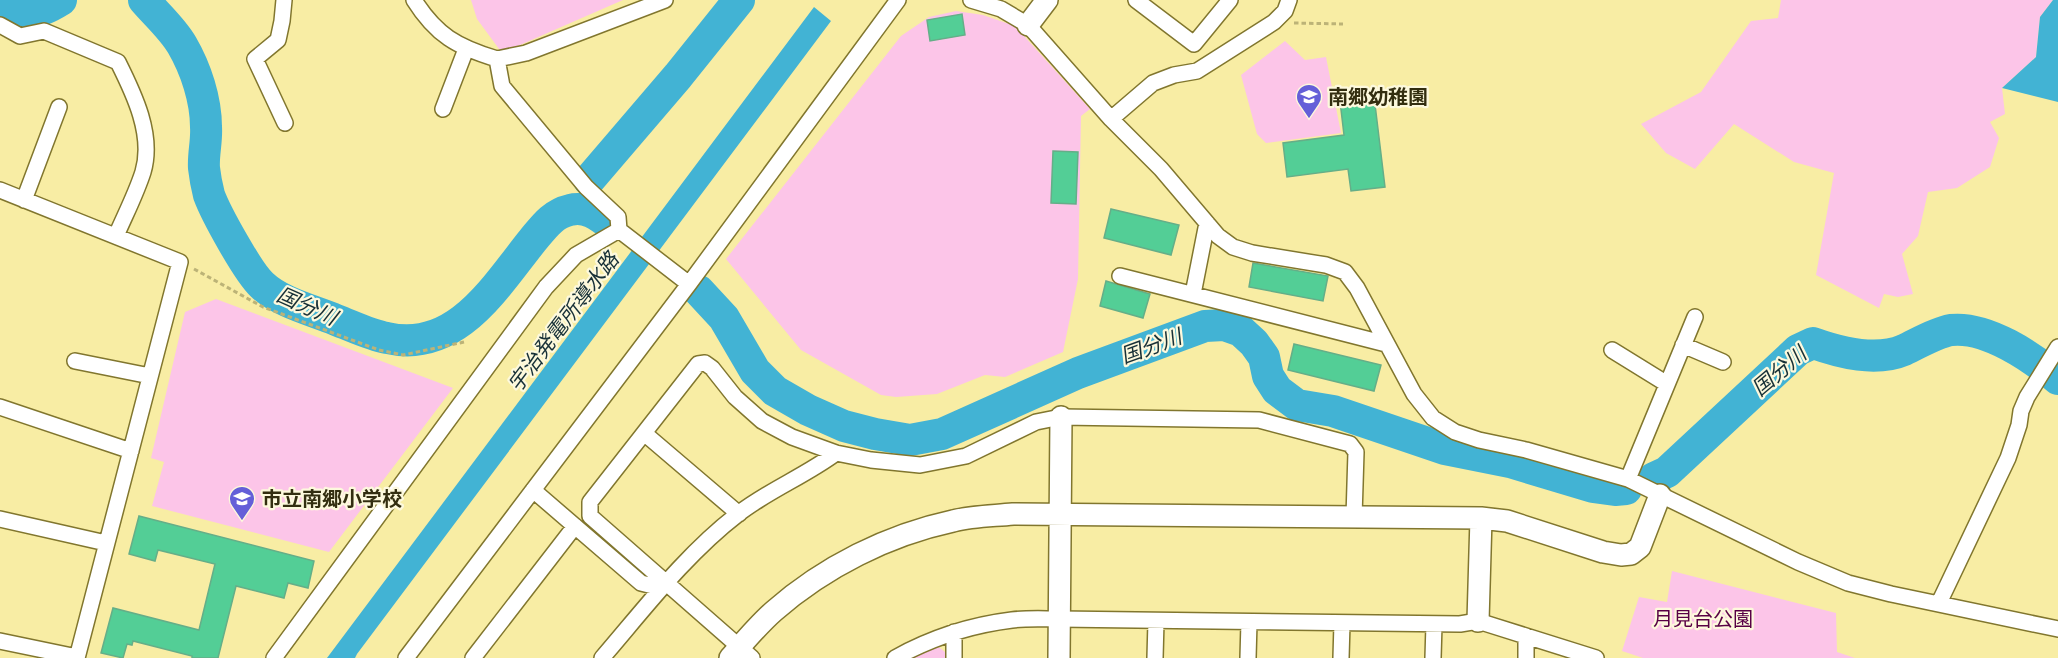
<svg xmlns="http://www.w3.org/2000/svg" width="2058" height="658" font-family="Arial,'Noto Sans JP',sans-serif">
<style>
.green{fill:#fcc5e8}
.water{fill:#42b3d4}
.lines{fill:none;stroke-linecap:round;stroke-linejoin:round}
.river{stroke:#42b3d4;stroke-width:32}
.building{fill:#53ce96;stroke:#65ae88;stroke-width:1.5}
.street-casing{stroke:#81762e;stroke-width:18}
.secondary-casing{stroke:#81762e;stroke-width:24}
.path{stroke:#bcb377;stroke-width:3;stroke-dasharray:4.5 3;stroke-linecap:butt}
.street{stroke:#fff;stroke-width:15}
.secondary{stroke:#fff;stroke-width:21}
.labels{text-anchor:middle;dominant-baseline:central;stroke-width:4.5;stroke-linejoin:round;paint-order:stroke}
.poi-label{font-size:20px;font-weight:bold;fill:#332e10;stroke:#fdf9dd;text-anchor:start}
.park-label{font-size:20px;fill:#580045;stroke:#fdf9dd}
.water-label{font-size:21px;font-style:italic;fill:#173037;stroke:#fdf9dd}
</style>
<rect width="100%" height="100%" fill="#f8eda4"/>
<!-- green -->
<path class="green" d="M471,0H623L502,53L477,19Z
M1781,0H2053L2040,17L2036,57L2002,88L2005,114L1990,122L1999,138L1990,167L1957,188L1928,192L1918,236L1902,254L1913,294L1898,297L1884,294L1879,308L1816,275L1834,173L1794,162L1734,124L1695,169L1666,153L1641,124L1701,92L1751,21L1778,18Z
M956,11L983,15L1015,26L1090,109L1081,116L1078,279L1063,352L1005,377L985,375L937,394L896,397L881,395L801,350L726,259L901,36L929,17Z
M1285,41L1305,60L1326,57L1341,133L1266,143L1257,134L1241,75Z
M216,299L453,388L329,552L152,506L164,462L151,458L185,312Z
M1672,571L1836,613L1837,652L1855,658H1643L1622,651L1639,597L1667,602Z
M935,644L945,652V658H905Z"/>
<!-- water -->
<path class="water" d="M2053,0H2058V102L2002,88L2036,57L2040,17Z
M814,7L831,21L357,654L355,658H327Z"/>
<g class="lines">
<!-- river -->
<path class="river" d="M144,0C156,14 173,29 182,45C196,69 206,100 206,127C207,141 203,155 204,168C205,177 207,187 209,195C216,214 248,272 262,285C281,303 312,310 336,320C352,326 370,335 387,338C456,354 495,287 532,241C543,228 552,214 570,210C586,206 598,215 611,225
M0,1C24,18 37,15 61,0
M589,180L678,76L739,0
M699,291L724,318L755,371L775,391L808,410L844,426L875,434L910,440L942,434L1078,373L1205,326L1224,325L1241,331L1254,343L1264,357L1268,376L1277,390L1297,405L1333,411L1445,449L1510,462L1593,487L1615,490L1626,489
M1654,478L1667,472L1798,350L1813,343C1841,353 1876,362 1904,350C1919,343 1935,333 1951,330C1987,326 2032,357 2058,379"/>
</g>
<!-- building -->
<path class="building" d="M962,14L965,35L930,41L927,20Z
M1374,96L1385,187L1351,191L1348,169L1287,177L1283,143L1344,135L1340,101Z
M1053,151L1078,152L1076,204L1051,203Z
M1111,209L1179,225L1171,255L1104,238Z
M1253,263L1328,276L1323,301L1249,287Z
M1106,281L1150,294L1143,318L1100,306Z
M1294,344L1381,365L1374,391L1288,370Z
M139,516L314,561L308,588L288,583L284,598L236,586L218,658H192V656L133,641L132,645L127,644L123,658L101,653L113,608L199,630L215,564L158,550L155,561L129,554Z"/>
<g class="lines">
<defs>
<path id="street" d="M284,0L282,21L278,40L255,59L285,123
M414,0C436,35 457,47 497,59L502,86L586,187L618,217L619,230L689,284
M971,0L1001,9L1028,25L1111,119L1161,169L1218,236L1233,247L1252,253L1326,265L1345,272L1357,288L1414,394L1433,418L1455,432L1479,440L1526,450L1628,479L1798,562L1848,583L1891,594L2058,629
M1136,0L1194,44L1230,0
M0,25L20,36L44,31L118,62C134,94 154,135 143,172C136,194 125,215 116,236
M497,59L526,53L665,0
M443,109L466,49
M1111,119L1153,83L1174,75L1197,71L1274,22L1285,11L1289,0
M0,190L180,262L77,658
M24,200L59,107
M1120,276L1386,344
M1193,294L1207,223
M1683,345L1723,362
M1612,350L1667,384
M75,361L150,376
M0,407L131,451
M644,433L739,514
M1628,479L1695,317
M533,490L641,583L653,586L667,583
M0,519L106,543
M1939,603L2008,458L2019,425L2021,411L2027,397L2058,347
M0,641L77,657
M274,658L546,287L576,255L619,230
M406,658L689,284L898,0
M473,658L575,526
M602,658C645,608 686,554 738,514C769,490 805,476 836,453
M752,658L590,516V502L698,364L705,363L712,368L735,397L762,421L792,437L836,453L871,460L920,465L966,456L1036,422L1061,417L1259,420L1350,444L1356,452L1354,517
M895,658C931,638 971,625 1012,620C1027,618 1043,619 1059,619L1460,624L1478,621L1596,658
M954,658V632
M1155,658L1156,621
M1248,658L1249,622
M1341,658L1342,623
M1433,658L1434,624
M1526,658V636"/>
<path id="secondary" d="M1028,25L1047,0
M1478,621L1481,518
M730,658C744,642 758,625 774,611C824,567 888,535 953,521C972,516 993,516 1013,514L1481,518L1507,521L1603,552L1621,555L1631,554L1640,547L1660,495
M1059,658L1061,417"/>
</defs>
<!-- street casing -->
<use href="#street" class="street-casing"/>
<!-- secondary casing -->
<use href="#secondary" class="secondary-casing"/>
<!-- path -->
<path class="path" d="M1294,23L1343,24
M194,269L263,307L379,350L403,355L464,342"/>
<!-- street -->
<use href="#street" class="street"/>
<!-- secondary -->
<use href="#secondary" class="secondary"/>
</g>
<!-- icons -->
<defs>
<symbol id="school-pin" viewBox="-11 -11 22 30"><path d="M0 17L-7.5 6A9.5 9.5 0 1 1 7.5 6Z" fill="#645fd8" stroke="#fdf9dd"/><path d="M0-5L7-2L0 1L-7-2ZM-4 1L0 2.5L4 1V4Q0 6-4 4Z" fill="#fff"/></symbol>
</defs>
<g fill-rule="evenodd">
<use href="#school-pin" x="1294" y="82" width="30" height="40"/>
<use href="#school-pin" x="227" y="484" width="30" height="40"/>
</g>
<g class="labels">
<!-- poi labels -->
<g class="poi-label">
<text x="1328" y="97">南郷幼稚園</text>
<text x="262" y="499">市立南郷小学校</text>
</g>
<!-- park labels -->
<g class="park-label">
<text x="1703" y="619">月見台公園</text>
</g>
<!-- water labels -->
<g class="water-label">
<text transform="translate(307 306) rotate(24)">国分川</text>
<text transform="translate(563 322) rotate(-53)">宇治発電所導水路</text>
<text transform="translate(1151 346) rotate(-20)">国分川</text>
<text transform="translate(1779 371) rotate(-40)">国分川</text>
</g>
</g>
</svg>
